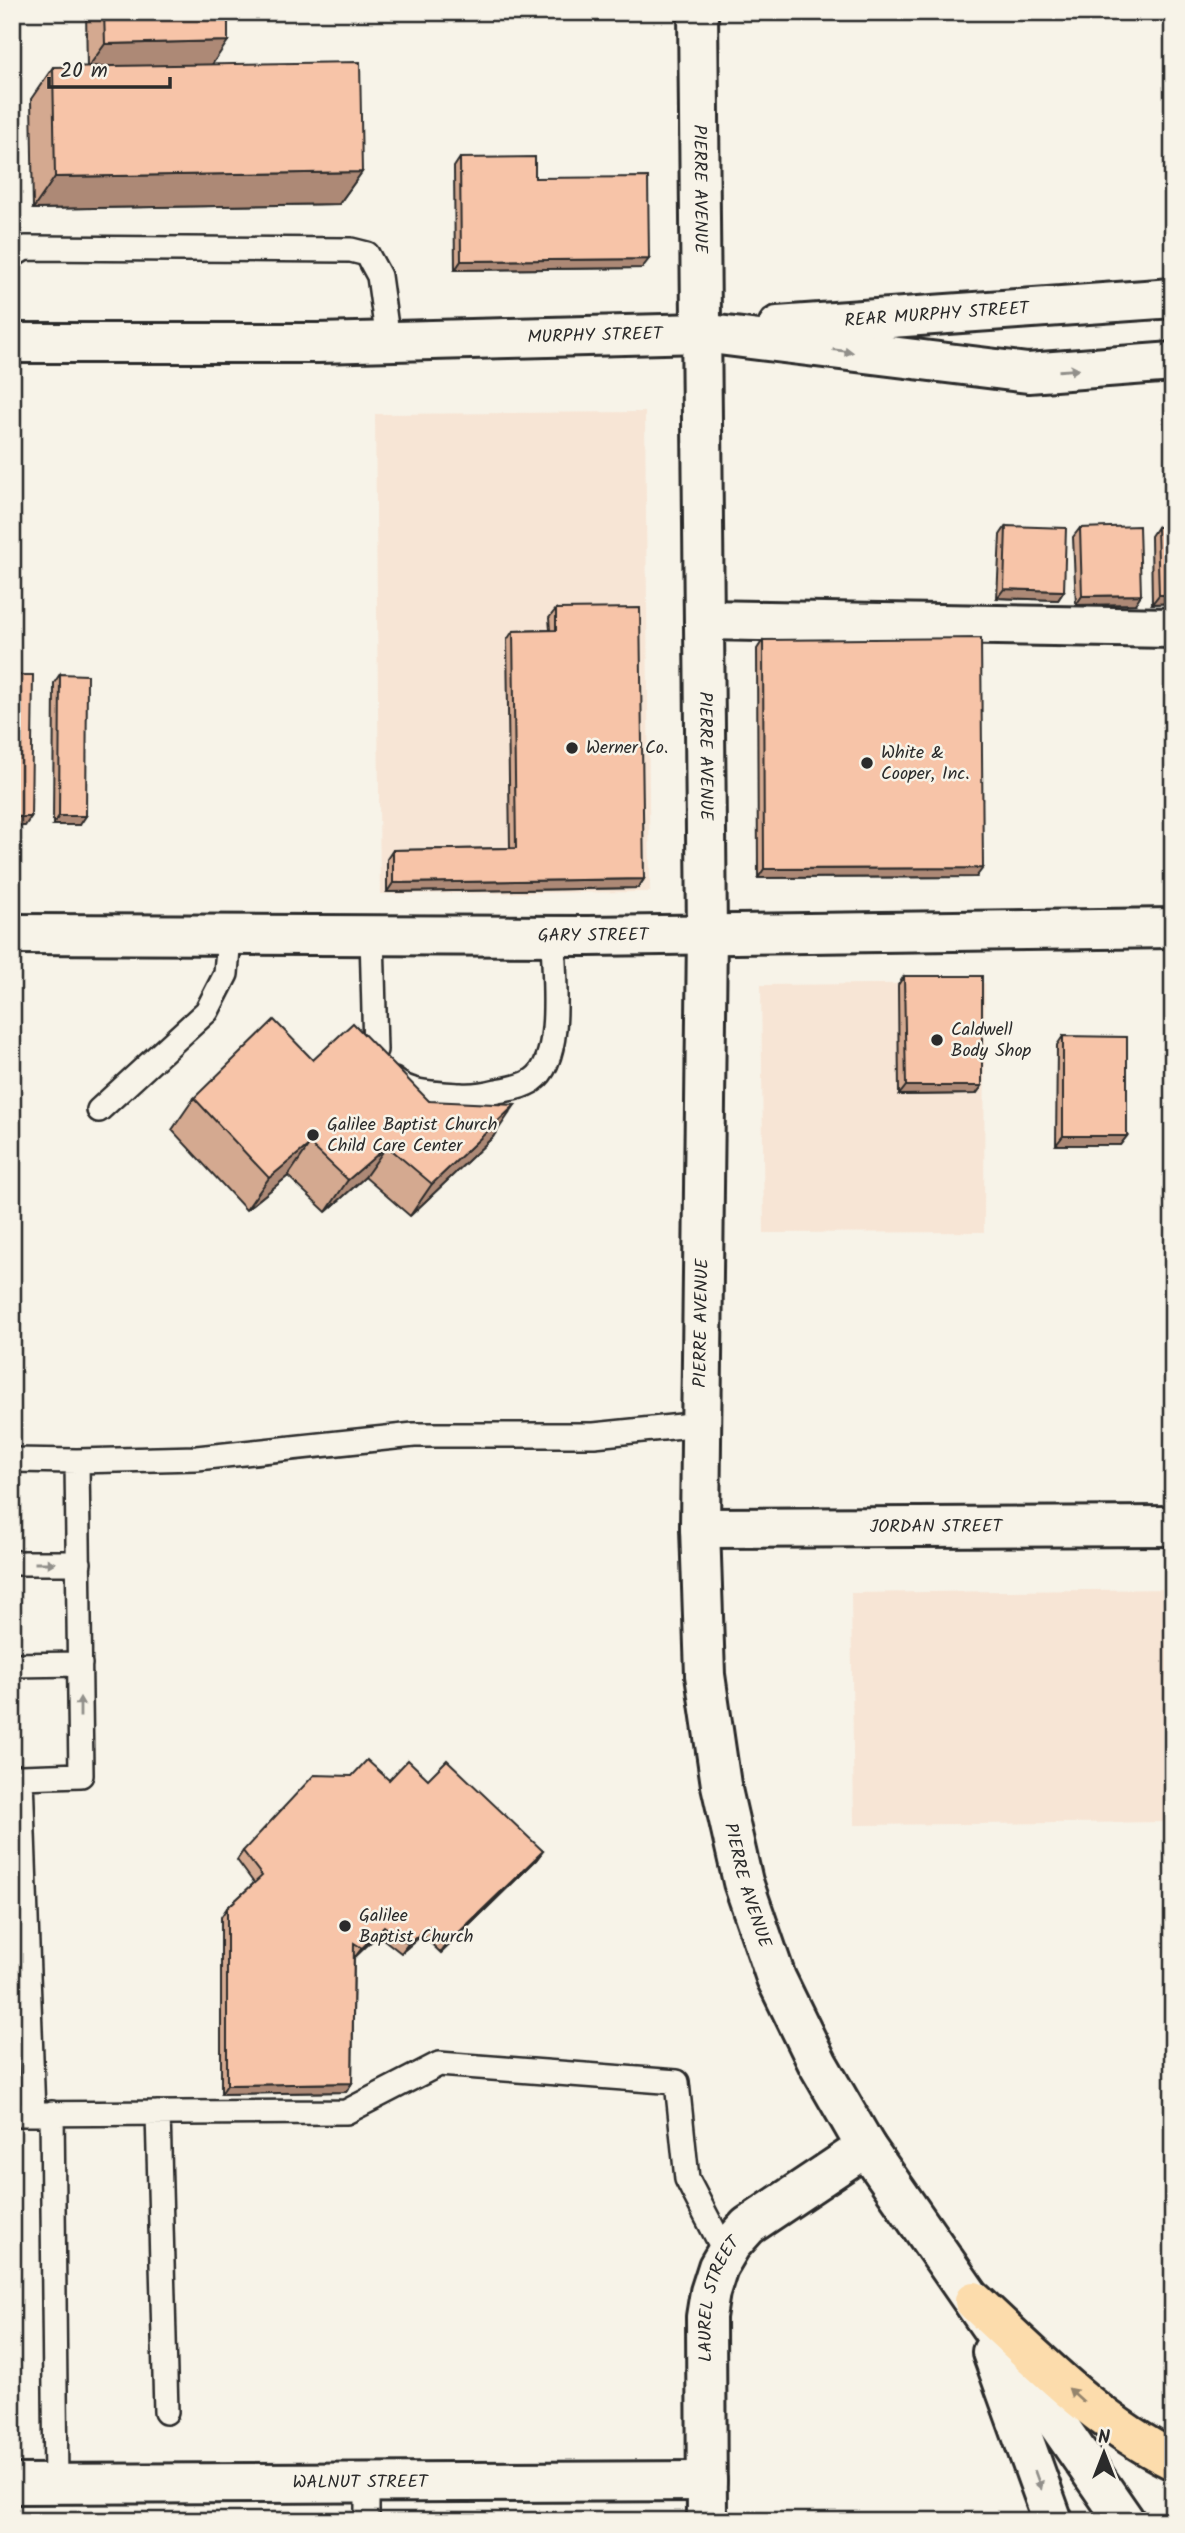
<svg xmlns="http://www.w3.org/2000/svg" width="1185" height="2533" font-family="Kalam,sans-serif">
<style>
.built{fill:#f7e5d5}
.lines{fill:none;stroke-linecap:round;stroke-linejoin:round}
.lane-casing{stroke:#2b2b2b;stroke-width:28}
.street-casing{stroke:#2b2b2b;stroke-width:44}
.secondary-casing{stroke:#2b2b2b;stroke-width:44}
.highway-casing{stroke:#2b2b2b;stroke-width:44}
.lane{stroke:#f7f3e8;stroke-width:23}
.street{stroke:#f7f3e8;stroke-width:38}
.secondary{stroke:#f7f3e8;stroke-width:38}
.highway{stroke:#fcdcac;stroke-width:38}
.wall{fill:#d4a990;stroke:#2b2b2b;stroke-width:2}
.shaded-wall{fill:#ad8976;stroke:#2b2b2b;stroke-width:2}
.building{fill:#f7c4a8;stroke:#2b2b2b;stroke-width:2}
.oneway{fill:#918f8a}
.oneway2{fill:#94846c}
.poi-dot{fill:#2b2b2b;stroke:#f7f3e8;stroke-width:2.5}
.labels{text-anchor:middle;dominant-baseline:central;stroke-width:5;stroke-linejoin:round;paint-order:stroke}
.street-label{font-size:18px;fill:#2b2b2b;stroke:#f7f3e8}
.poi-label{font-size:18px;fill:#2b2b2b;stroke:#f7f3e8;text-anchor:start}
</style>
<rect width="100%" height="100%" fill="#f7f3e8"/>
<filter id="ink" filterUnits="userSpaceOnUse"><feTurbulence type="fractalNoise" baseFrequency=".0143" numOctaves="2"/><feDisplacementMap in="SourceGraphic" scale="14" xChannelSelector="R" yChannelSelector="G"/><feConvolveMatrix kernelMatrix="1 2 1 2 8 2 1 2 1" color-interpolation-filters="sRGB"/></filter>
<g filter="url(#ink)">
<!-- built -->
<path class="built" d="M645,412L650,892L380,894L375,414Z
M985,983L984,1232L764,1233L761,985Z
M1173,1589V1822L854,1825L851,1593Z"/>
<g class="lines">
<defs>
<path id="lane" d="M12,256L25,248L351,250L367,254L379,276L388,341
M372,935L375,1050
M394,1080C412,1095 438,1093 460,1095C473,1096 485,1094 497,1091C509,1089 523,1087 533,1080C565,1058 553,971 553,936
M99,1110L207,1011L226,974L229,935
M12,1460L77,1461L81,1775L21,1777
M77,1461L197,1458L414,1435H594L701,1424
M12,1563H79
M12,1665L80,1664
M12,1777H21L33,2114
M52,2113L56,2484
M158,2113L166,2412
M12,2114L346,2112L439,2064L677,2082L687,2179L726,2254
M367,2484V2521"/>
<g id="street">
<path d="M705,620L1173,628"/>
<path id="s1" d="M12,934L588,936L1173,928"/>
<path id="s2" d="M700,1528L1173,1526"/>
<path id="s3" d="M12,2484L707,2481"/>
<path id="s4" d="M707,2521L706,2317L710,2292L718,2267L731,2245L748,2226L866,2147"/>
</g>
<g id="secondary">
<path id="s5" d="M698,12L707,933L700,1528L705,1675L721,1785L743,1882L776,1978L818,2064L866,2147L1125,2521"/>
<path id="s6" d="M778,326L1173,298"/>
<path id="s7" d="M12,343H318L702,333L1028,373L1173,362"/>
<path d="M992,2352L1053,2521"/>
</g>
<path id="highway" d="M974,2301C1036,2358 1096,2422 1173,2460"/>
</defs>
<!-- lane casing -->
<use href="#lane" class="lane-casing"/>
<!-- street casing -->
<use href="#street" class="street-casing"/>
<!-- secondary casing -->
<use href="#secondary" class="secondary-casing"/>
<!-- highway casing -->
<use href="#highway" class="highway-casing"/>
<!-- lane -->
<use href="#lane" class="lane"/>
<!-- street -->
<use href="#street" class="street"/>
<!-- secondary -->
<use href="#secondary" class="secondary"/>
<!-- highway -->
<use href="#highway" class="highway"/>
</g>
<!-- wall -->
<path class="wall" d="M86,12H228L211,65L362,172L339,204L33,209L31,99L53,67H87Z
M460,158L535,178L642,268L455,270L454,167Z
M1006,526L1064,591L1058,600L997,598L1000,535Z
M1157,527L1173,603L1152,604L1151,536Z
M1080,528L1135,604L1076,605L1073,537Z
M556,609L644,879L638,888L387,892V859L393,850L510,848L507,640L513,631L550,630L549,618Z
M763,640L976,877L758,878L757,649Z
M60,674L80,825H53L54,683Z
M904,976L982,1086L976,1094L899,1095L898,985Z
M1063,1036L1127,1136L1120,1145H1056L1057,1045Z
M313,1060L429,1101L493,1137L410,1216L365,1177L326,1212L288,1176L246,1210L172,1130L194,1098Z
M428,1779L543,1851L536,1860L441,1953L422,1935L401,1953L378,1935L355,1957L354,1956L352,2083L346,2092L221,2094V1917L227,1908L254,1883L237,1860L243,1851L389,1780Z"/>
<!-- shaded-wall -->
<path class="shaded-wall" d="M228,41L211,66L87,69L105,44Z
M362,172L339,204L33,209L55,177Z
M649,259L642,268L455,270L461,261Z
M1004,589L1064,591L1058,600L997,598Z
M1141,595L1135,604L1076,605L1082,596Z
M1159,595H1173V603L1152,604Z
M59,816H86L80,825H53Z
M12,817H31L25,826H12Z
M983,868L976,877L758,878L764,869Z
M644,879L638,888L387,892L393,883Z
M906,1086H982L976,1094L899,1095Z
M515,1105L493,1137L410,1216L432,1184Z
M1063,1136H1127L1120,1145H1056Z
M310,1144L288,1176L246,1210L269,1178Z
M387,1146L365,1177L326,1212L348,1180Z
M543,1851L536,1860L441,1953L447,1944Z
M384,1926L378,1935L355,1957L362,1948Z
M429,1926L422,1935L401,1953L408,1944Z
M352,2083L346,2092L221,2094L227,2085Z"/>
<!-- building -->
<path class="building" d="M104,12H228V41L105,44Z
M360,62L362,172L55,177L53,67Z
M535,157V178L648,177L649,259L461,261L460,158Z
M1006,526L1066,528L1064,591L1004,589Z
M1139,526L1141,595L1082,596L1080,528Z
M1157,527H1173V595H1159Z
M640,608L644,879L393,883V850L516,848L513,631L556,630V609Z
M981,638L983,868L764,869L763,640Z
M60,674L87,675L86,816H59Z
M12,675H33L31,817H12Z
M904,976H982V1086H906Z
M274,1020L313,1060L353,1023L429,1101L515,1105L432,1184L387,1146L348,1180L310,1144L269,1178L194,1098Z
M1063,1036L1127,1037V1136H1063Z
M367,1760L389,1780L408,1760L428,1779L447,1760L543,1851L447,1944L429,1926L408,1944L384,1926L362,1948L354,1943L352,2083L227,2085V1908L262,1876L243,1851L314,1775L352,1776Z"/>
<!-- one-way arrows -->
<defs><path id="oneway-solid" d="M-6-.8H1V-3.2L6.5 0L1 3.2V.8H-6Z" transform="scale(1.75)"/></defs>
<g class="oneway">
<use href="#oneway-solid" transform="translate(843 351) rotate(7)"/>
<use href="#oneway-solid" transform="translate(1069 370) rotate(-4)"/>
<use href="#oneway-solid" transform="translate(45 1563)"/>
<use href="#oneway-solid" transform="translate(80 1707) rotate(-90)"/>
<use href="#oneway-solid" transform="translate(1038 2480) rotate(70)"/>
</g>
<use class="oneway2" href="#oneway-solid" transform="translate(1076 2395) rotate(-138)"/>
</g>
<!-- markers -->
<g class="poi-dot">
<circle cx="572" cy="748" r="7"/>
<circle cx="867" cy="763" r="7"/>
<circle cx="937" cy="1040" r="7"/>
<circle cx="313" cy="1135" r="7"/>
<circle cx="345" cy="1926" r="7"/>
</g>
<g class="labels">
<!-- street labels -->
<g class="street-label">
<text stroke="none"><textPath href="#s5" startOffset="177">PIERRE AVENUE</textPath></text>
<text stroke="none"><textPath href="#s6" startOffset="159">REAR MURPHY STREET</textPath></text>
<text stroke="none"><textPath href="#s7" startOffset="583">MURPHY STREET</textPath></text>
<text stroke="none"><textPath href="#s5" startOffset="744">PIERRE AVENUE</textPath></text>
<text stroke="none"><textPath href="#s1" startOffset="581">GARY STREET</textPath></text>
<text transform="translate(702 1323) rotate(-89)">PIERRE AVENUE</text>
<text stroke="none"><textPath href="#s2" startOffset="236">JORDAN STREET</textPath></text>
<text stroke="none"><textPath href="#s5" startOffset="1878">PIERRE AVENUE</textPath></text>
<text stroke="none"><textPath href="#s4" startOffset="224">LAUREL STREET</textPath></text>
<text stroke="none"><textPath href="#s3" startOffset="348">WALNUT STREET</textPath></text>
</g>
<!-- poi labels -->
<g class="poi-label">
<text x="586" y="748">Werner Co.</text>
<text x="881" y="753">White &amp;<tspan x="881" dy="21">Cooper, Inc.</tspan></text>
<text x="951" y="1030">Caldwell<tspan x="951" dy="21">Body Shop</tspan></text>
<text x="327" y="1125">Galilee Baptist Church<tspan x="327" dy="21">Child Care Center</tspan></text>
<text x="359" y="1916">Galilee<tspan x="359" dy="21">Baptist Church</tspan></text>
</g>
</g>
<!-- margin -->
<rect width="1185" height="2533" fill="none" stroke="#f7f3e8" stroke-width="42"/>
<rect x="21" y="21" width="1143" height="2491" fill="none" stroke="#2b2b2b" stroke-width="2.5" filter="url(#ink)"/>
<!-- north arrow -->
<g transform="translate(1104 2453)" stroke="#f7f3e8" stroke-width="5" paint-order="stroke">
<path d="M0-5L12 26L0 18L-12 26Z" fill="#2b2b2b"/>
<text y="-10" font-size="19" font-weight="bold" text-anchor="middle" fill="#2b2b2b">N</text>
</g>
<!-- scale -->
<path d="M49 77v10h121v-10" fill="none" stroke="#2b2b2b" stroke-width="3.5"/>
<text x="60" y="77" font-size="21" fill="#2b2b2b" stroke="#f7f3e8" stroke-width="5" paint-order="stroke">20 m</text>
</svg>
